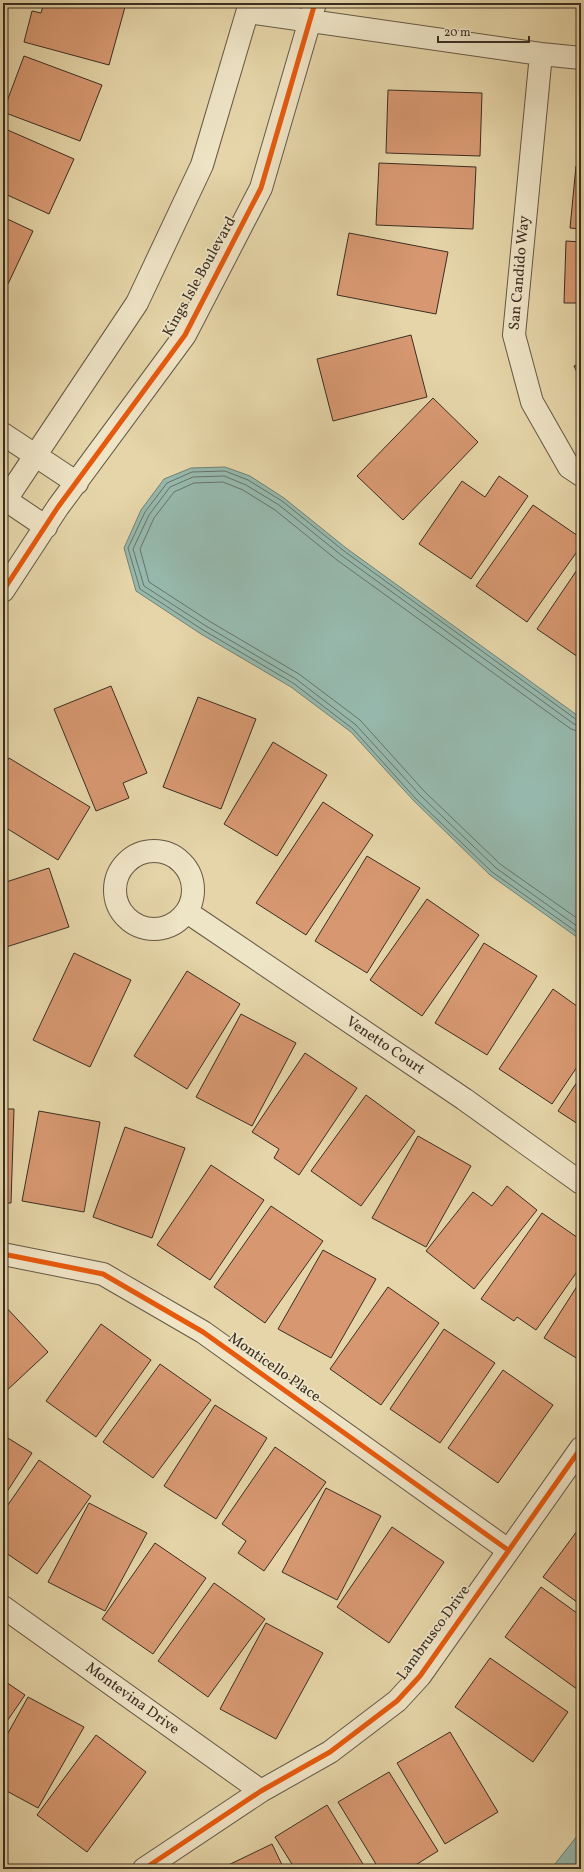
<svg xmlns="http://www.w3.org/2000/svg" width="584" height="1872" font-family="Vollkorn,serif">
<style>
.water{fill:#96b8ac;stroke:#728175}
.lines{fill:none;stroke-linecap:round;stroke-linejoin:round}
.shore{stroke:#687368;stroke-width:1}
.building{fill:#d79871;stroke:#3b2e23}
.minor-casing{stroke:#665844;stroke-width:24}
.minor{stroke:#eee4c6;stroke-width:22}
.cycleway-casing{stroke:#eee4c6;stroke-width:8}
.cycleway{stroke:#e8590c;stroke-width:5}
.labels{text-anchor:middle;dominant-baseline:central;stroke-width:3.5;stroke-linejoin:round;paint-order:stroke}
.street-label{font-size:15px;fill:#3b2e23;stroke:#eee4c6}
</style>
<rect width="100%" height="100%" fill="#e5d5a8"/>
<filter id="stains"><feTurbulence type="fractalNoise" baseFrequency=".005" numOctaves="4"/><feColorMatrix values="0 0 0 0 .2 0 0 0 0 .09 0 0 0 0 .02 0 0 0 .5 -.17"/></filter>
<radialGradient id="worn" r=".72"><stop offset=".6" stop-color="#630" stop-opacity="0"/><stop offset="1" stop-color="#630" stop-opacity=".3"/></radialGradient>
<!-- water -->
<path class="water" d="M225,467L250,476L284,498L346,548L581,718V940L490,875L414,801L351,732L291,687L201,634L136,591L124,548L141,510L164,479L191,468Z
M581,1831V1869H551Z"/>
<g class="lines">
<!-- shore -->
<path class="shore" d="M581,721L577,720L344,551L282,501L248,480L225,471L192,472L167,483L145,512L128,548L140,589L203,630L293,683L353,729L416,799L492,872L581,935
M581,726L574,724L341,555L279,505L246,485L224,476L193,477L170,487L149,515L133,549L144,586L206,626L296,679L356,725L420,795L496,868L581,929
M581,732L571,729L337,560L275,510L243,490L223,482L194,483L174,492L154,518L140,549L149,582L209,621L299,674L360,720L424,791L500,864L581,921"/>
</g>
<!-- building -->
<path class="building" d="M44,3H110L125,7L109,65L24,42L32,11L41,13Z
M24,56L102,85L80,141L3,112Z
M388,90L482,93L480,156L386,153Z
M3,128L74,159L49,214L3,193Z
M379,163L476,167L473,229L376,225Z
M576,166L581,167V229L570,228Z
M3,217L33,231L8,284L3,282Z
M349,233L448,252L436,314L337,295Z
M566,241L581,242V303H564Z
M411,335L427,397L333,421L317,359Z
M581,363V380L574,366Z
M433,398L478,442L403,520L357,476Z
M499,476L528,496L471,579L419,544L462,481L485,497Z
M533,505L581,538V546L527,622L476,586Z
M581,564V659L537,629Z
M111,686L147,773L123,783L129,798L96,811L54,709Z
M198,697L256,719L221,809L163,787Z
M273,742L327,775L277,856L224,824Z
M9,758L90,807L58,860L3,826V767Z
M323,802L373,835L306,935L256,903Z
M367,856L420,888L367,973L315,941Z
M49,868L69,927L3,948V883Z
M427,899L479,935L422,1016L370,980Z
M484,943L537,976L487,1055L435,1023Z
M74,953L131,980L90,1067L33,1040Z
M187,971L240,1004L187,1089L134,1056Z
M553,989L581,1009V1061L552,1104L499,1069Z
M241,1014L296,1043L252,1126L196,1097Z
M305,1053L357,1088L299,1175L274,1158L279,1149L252,1132Z
M581,1076V1126L558,1111Z
M366,1095L415,1131L361,1206L311,1171Z
M3,1109H14L11,1203H3Z
M39,1111L100,1122L84,1212L22,1201Z
M125,1127L185,1148L152,1238L93,1217Z
M418,1136L471,1166L426,1247L372,1218Z
M211,1165L264,1200L210,1280L157,1245Z
M507,1186L537,1210L474,1289L426,1251L473,1192L492,1206Z
M271,1206L323,1241L265,1323L214,1287Z
M542,1213L581,1240V1266L536,1330L517,1317L514,1321L481,1299Z
M323,1250L376,1279L331,1358L278,1329Z
M581,1280V1361L544,1338Z
M388,1287L439,1323L381,1405L330,1369Z
M3,1304L48,1352L3,1394Z
M101,1324L151,1360L96,1437L46,1401Z
M444,1329L495,1363L440,1443L390,1409Z
M160,1364L211,1400L153,1478L103,1442Z
M503,1370L553,1405L498,1483L448,1448Z
M215,1405L267,1438L216,1519L164,1486Z
M3,1435L32,1453L3,1498Z
M275,1447L326,1482L264,1571L238,1553L246,1541L222,1524Z
M39,1460L91,1496L37,1574L3,1551V1512Z
M326,1488L381,1516L337,1600L282,1572Z
M89,1503L147,1533L105,1611L48,1582Z
M392,1527L444,1562L389,1643L337,1607Z
M580,1527L581,1528V1605L543,1577Z
M155,1543L206,1578L153,1654L102,1619Z
M214,1583L265,1619L208,1697L158,1661Z
M541,1587L581,1616V1692L505,1637Z
M266,1623L323,1653L276,1739L220,1709Z
M490,1658L568,1712L533,1762L455,1707Z
M3,1680L25,1695L3,1727Z
M28,1697L84,1727L38,1808L3,1789V1742Z
M450,1732L498,1812L445,1844L397,1763Z
M96,1735L146,1772L87,1852L37,1815Z
M389,1772L438,1851L409,1869H379L338,1802Z
M327,1805L366,1869H295L275,1837Z
M272,1844L284,1869H220Z"/>
<g class="lines">
<defs>
<path id="minor" d="M248,12L541,54L581,58
M541,54L514,335L532,402L569,467L581,475
M3,434L77,483
M3,498L46,527
M3,504L137,303L202,165L250,3
M3,591L58,507L185,335L261,188L315,3
M115 890a39 39 0 1 1 78 0a39 39 0 1 1-78 0Z
M187,912L464,1099L581,1183
M3,1254L103,1274L203,1332L508,1550
M3,1607L261,1791
M144,1869L261,1791L330,1752L397,1701L420,1676L581,1448"/>
</defs>
<!-- minor casing -->
<use href="#minor" class="minor-casing"/>
<!-- minor -->
<use href="#minor" class="minor"/>
<defs>
<path id="cycleway" d="M3,591L58,507L185,335L261,188L315,3
M3,1254L103,1274L203,1332L508,1550
M144,1869L261,1791L330,1752L397,1701L420,1676L581,1448"/>
</defs>
<!-- cycleway casing -->
<use href="#cycleway" class="cycleway-casing"/>
<!-- cycleway -->
<use href="#cycleway" class="cycleway"/>
</g>
<g class="labels">
<!-- street labels -->
<g class="street-label">
<text transform="translate(520 273) rotate(-85)">San Candido Way</text>
<text transform="translate(200 277) rotate(-61)">Kings Isle Boulevard</text>
<text transform="translate(385 1046) rotate(34)">Venetto Court</text>
<text transform="translate(274 1368) rotate(35)">Monticello Place</text>
<text transform="translate(434 1633) rotate(-54)">Lambrusco Drive</text>
<text transform="translate(132 1699) rotate(36)">Montevina Drive</text>
</g>
</g>
<!-- margin -->
<rect width="584" height="1872" fill="none" stroke="#e5d5a8" stroke-width="16"/>
<rect x="4" y="4" width="576" height="1864" fill="none" stroke="#3b2e23" stroke-width="2"/>
<rect x="8" y="8" width="568" height="1856" fill="none" stroke="#3b2e23"/>
<!-- scale -->
<path d="M438 36v6h91v-6" fill="none" stroke="#3b2e23" stroke-width="2"/>
<text x="444" y="36" font-size="12" fill="#3b2e23" stroke="#eee4c6" stroke-width="3" paint-order="stroke">20 m</text>
<rect width="100%" height="100%" filter="url(#stains)"/>
<rect width="100%" height="100%" fill="url(#worn)"/>
</svg>
